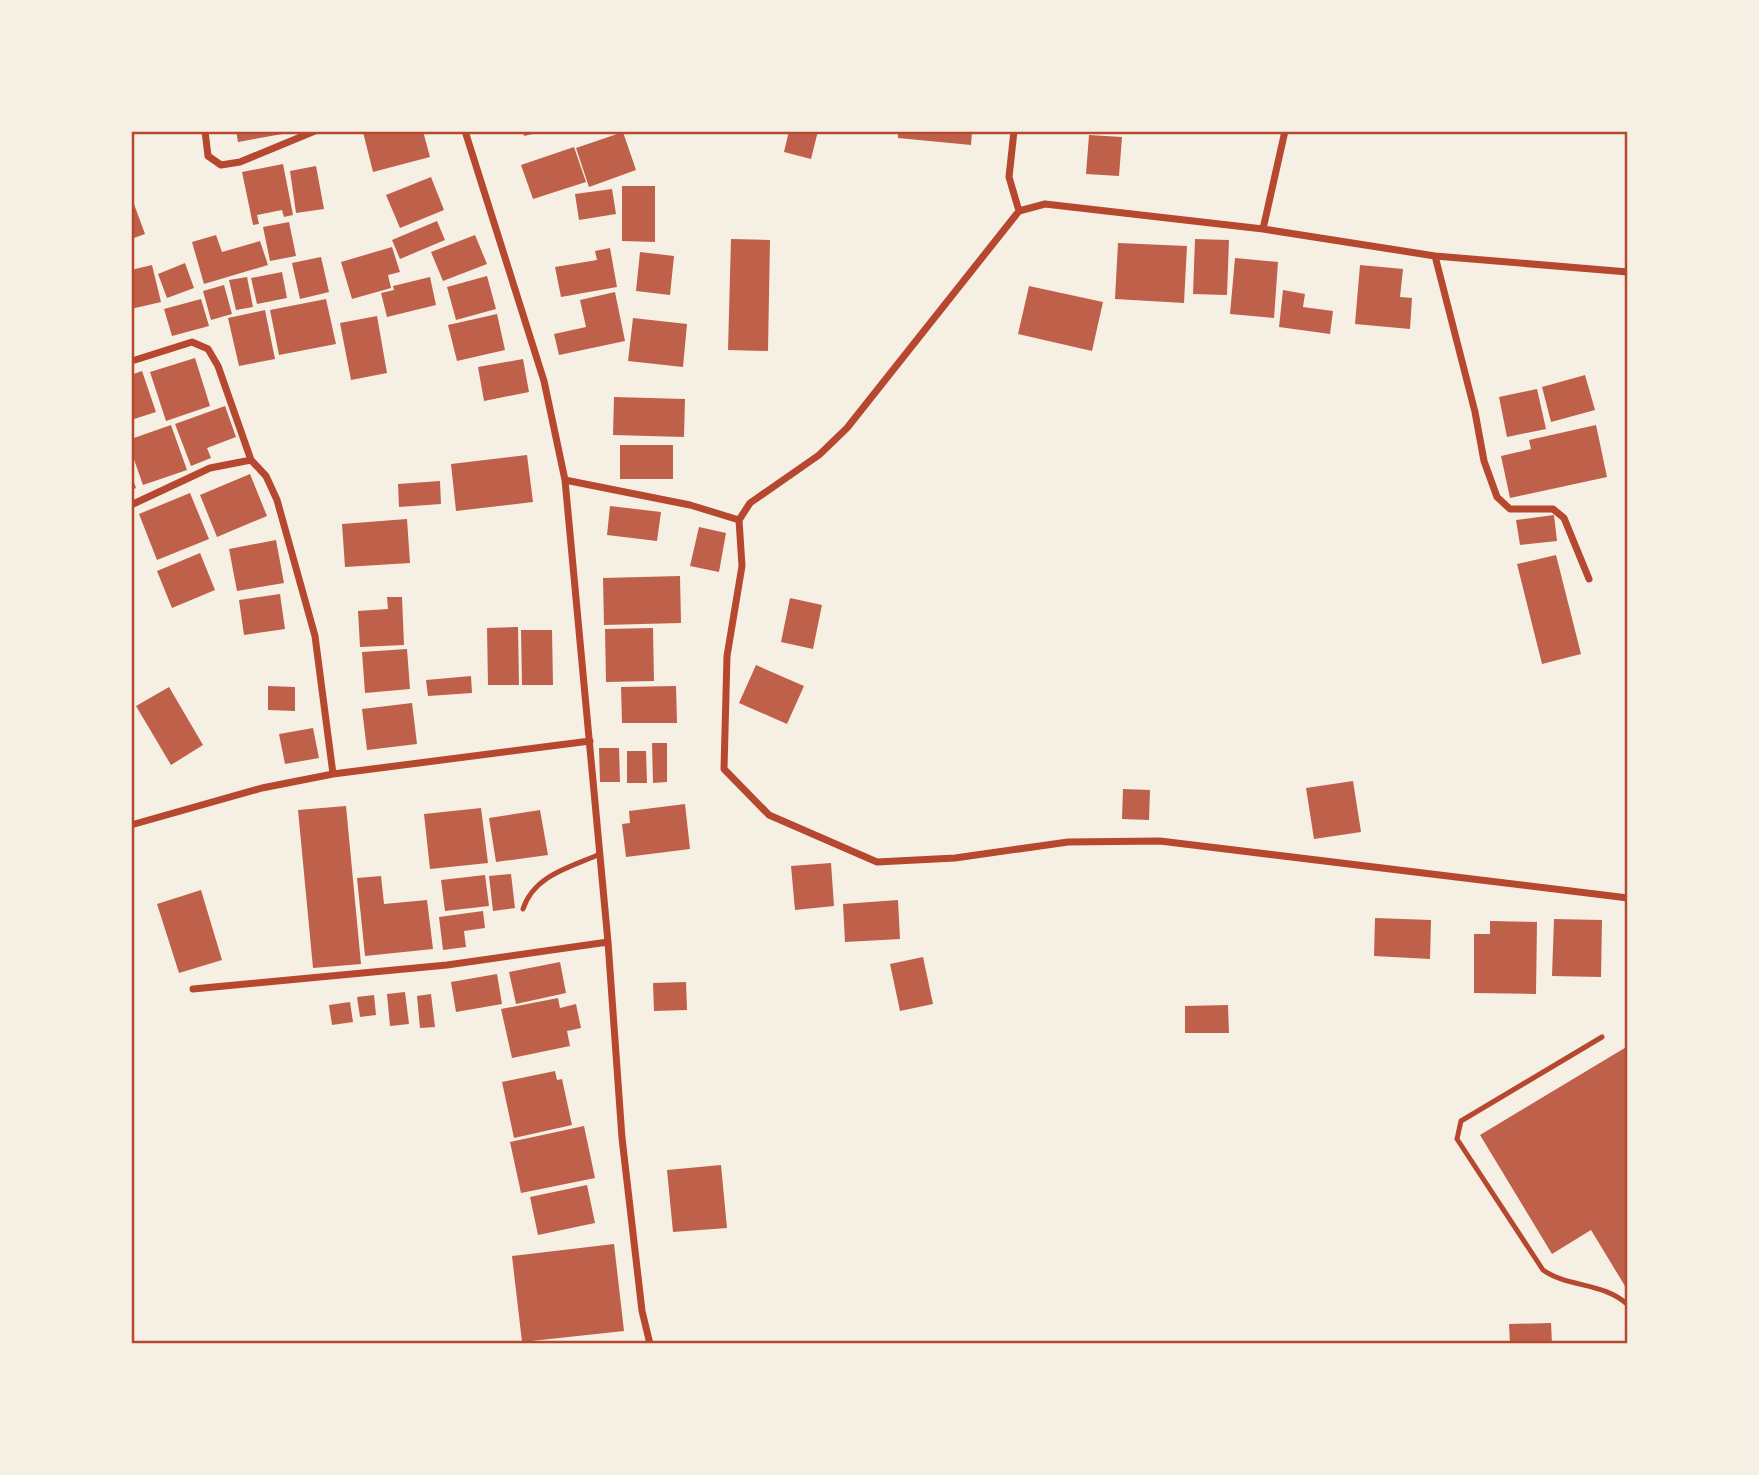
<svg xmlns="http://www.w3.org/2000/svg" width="1759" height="1475" font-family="'Roboto Condensed',sans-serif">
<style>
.building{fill:#bf614a}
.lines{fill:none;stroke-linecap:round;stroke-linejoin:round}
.service{stroke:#b5482f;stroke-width:5}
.minor{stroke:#b5482f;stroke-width:7}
.neatline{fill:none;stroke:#b5482f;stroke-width:2.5}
</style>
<rect width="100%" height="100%" fill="#f6efe4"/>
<!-- building -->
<path class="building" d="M236,131H288V133L238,142Z
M423,131L430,157L373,172L363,132Z
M523,131H541V132L524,136Z
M789,131H818L811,159L784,152Z
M898,131H972L971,145L898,138Z
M623,132L636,170L589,187L576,148Z
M1089,135L1122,137L1119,176L1086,174Z
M574,147L586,182L533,199L521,165Z
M283,164L293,215L284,217L282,210L257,215L259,224L253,225L242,172Z
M316,166L324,209L296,213L290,171Z
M431,177L444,210L400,228L386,195Z
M622,186H655V242L622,241Z
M612,189L616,214L579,220L575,194Z
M131,196L145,234L131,239Z
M437,221L445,240L400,259L392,240Z
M289,222L296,256L270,261L263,227Z
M216,235L222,252L260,241L268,265L204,284L192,242Z
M475,235L487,264L443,281L431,252Z
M731,239L770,240L768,351L728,350Z
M1195,239L1229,240L1227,295L1193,294Z
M1118,243L1187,246L1184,303L1115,299Z
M392,247L400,272L388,275L391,288L352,299L341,262Z
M610,248L617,287L561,297L555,267L597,260L595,251Z
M640,252L674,256L670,295L636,291Z
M321,257L329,292L300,299L292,263Z
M1235,258L1278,262L1274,318L1230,314Z
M185,263L194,288L167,298L158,274Z
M152,265L161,302L131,309V270Z
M1360,265L1403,269L1400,297L1412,298L1410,329L1355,324Z
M282,272L287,298L257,304L251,278Z
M487,276L496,309L456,320L447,287Z
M247,277L253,307L236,310L229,280Z
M430,277L436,305L387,317L381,293L394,290L393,286Z
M224,285L232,314L211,320L203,291Z
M1029,286L1103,302L1092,351L1018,334Z
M1283,290L1305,294L1303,307L1333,311L1330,334L1279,327Z
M615,292L625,341L559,355L554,334L586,327L580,300Z
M201,299L209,326L172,336L164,309Z
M326,299L336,344L279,355L270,310Z
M265,310L275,359L239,366L228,318Z
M497,314L505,350L457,361L448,325Z
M377,316L387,373L351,380L340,323Z
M633,318L687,324L683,367L628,361Z
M195,358L210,406L166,421L150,372Z
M523,359L529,392L484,401L478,367Z
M142,371L156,412L131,420V375Z
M1585,375L1595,410L1551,422L1542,387Z
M1537,389L1546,429L1507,437L1499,397Z
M614,397L685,399L684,437L613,435Z
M225,406L236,437L207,448L211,458L191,466L175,424Z
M171,425L187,470L143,485L131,451V439Z
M1596,425L1607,477L1510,498L1501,456L1531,449L1529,440Z
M620,445H673V479H620Z
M527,455L533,502L456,511L451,464Z
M131,474L136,488L131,490Z
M250,474L267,516L217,537L200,495Z
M440,481L441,504L399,507L398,484Z
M190,493L209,539L157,560L139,514Z
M610,506L661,512L657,541L607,535Z
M1554,515L1557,541L1520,545L1516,520Z
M407,519L410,563L345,567L342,524Z
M699,527L726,533L719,572L690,566Z
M276,540L284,583L237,591L229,549Z
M200,553L215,590L172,608L157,571Z
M1556,555L1581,654L1542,664L1517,564Z
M680,576L681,623L604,625L603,578Z
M280,594L285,629L244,635L239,600Z
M387,597H402L404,645L360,647L358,611L388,609Z
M790,598L822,605L813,649L781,642Z
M518,627L519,685H488L487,628Z
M653,628L654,681L606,682L605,629Z
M521,630H552L553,685H522Z
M407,649L410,689L365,693L362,652Z
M756,665L804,686L787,724L739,703Z
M471,676L472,693L428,696L426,680Z
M268,686L295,687V711L268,710Z
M676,686L677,723H622L621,687Z
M169,687L203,745L171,765L136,706Z
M412,703L417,744L367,750L362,709Z
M313,728L319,758L285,764L279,734Z
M652,743H667V782L653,783Z
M599,748H619L620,782H600Z
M627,751H646L647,783H627Z
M1353,781L1361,832L1314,839L1306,788Z
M1123,789L1150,790L1149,820L1122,819Z
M685,804L690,849L626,857L622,824L630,823L629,811Z
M346,806L361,964L313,968L298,810Z
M481,808L488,863L430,869L424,814Z
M540,810L548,855L496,862L489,818Z
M831,863L834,906L795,910L791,866Z
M511,874L515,908L493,911L489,876Z
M485,875L489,906L445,911L441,880Z
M381,876L384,904L427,900L433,949L365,956L357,878Z
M201,890L222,960L179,973L157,904Z
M898,900L900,939L845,942L843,904Z
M483,911L485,928L464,931L466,947L443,950L439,917Z
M1375,918L1431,920L1430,959L1374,956Z
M1554,919L1602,920L1601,977L1552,976Z
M1490,921L1537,922L1536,994L1474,993V934H1490Z
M923,957L933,1004L900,1011L890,964Z
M560,962L566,993L516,1004L509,972Z
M497,974L502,1004L456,1012L451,982Z
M686,982L687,1010L654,1011L653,983Z
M405,992L409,1024L390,1026L387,994Z
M431,994L435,1027L420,1028L417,996Z
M374,995L376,1015L360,1017L357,997Z
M558,998L560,1008L576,1004L581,1028L567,1031L570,1046L512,1058L501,1009Z
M350,1002L353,1022L332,1025L329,1005Z
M1228,1005L1229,1033H1185V1006Z
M1628,1046V1291L1591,1230L1552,1254L1480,1135Z
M555,1071L557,1080L562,1079L572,1125L514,1138L502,1082Z
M584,1126L595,1178L521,1193L510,1142Z
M721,1165L727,1228L673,1232L667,1170Z
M587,1185L595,1223L538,1235L530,1197Z
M614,1244L624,1331L522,1342L512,1256Z
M1551,1323L1552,1344H1510L1509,1324Z"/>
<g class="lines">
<!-- service -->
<path class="service" d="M523,909C534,875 571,867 600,854
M1602,1037L1461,1121L1457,1139L1543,1270C1568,1288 1604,1282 1628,1305"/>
<!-- minor -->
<path class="minor" d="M205,131L208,156L221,165L240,162L315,131
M465,131L544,381L565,480L608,942L622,1138L642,1311L650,1344
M1014,131L1009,177L1019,211L1045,204L1263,229L1435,256L1628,272
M1019,211L847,428L819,455L750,503L739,520L742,566L727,656L724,769L769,815L877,862L955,858L1068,842L1160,841L1628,898
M1263,229L1285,131
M1435,256L1475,412L1484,461L1497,497L1510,509H1553L1564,518L1589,579
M135,360L192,342L208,349L218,366L251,460
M565,480L690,505L739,520
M131,505L210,468L251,460L266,476L277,500L315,636L333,774
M131,825L262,788L333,774L590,741
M193,989L447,965L608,942"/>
</g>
<!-- border -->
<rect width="1759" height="1475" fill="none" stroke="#f6efe4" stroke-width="266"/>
<rect x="133" y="133" width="1493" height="1209" class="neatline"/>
</svg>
